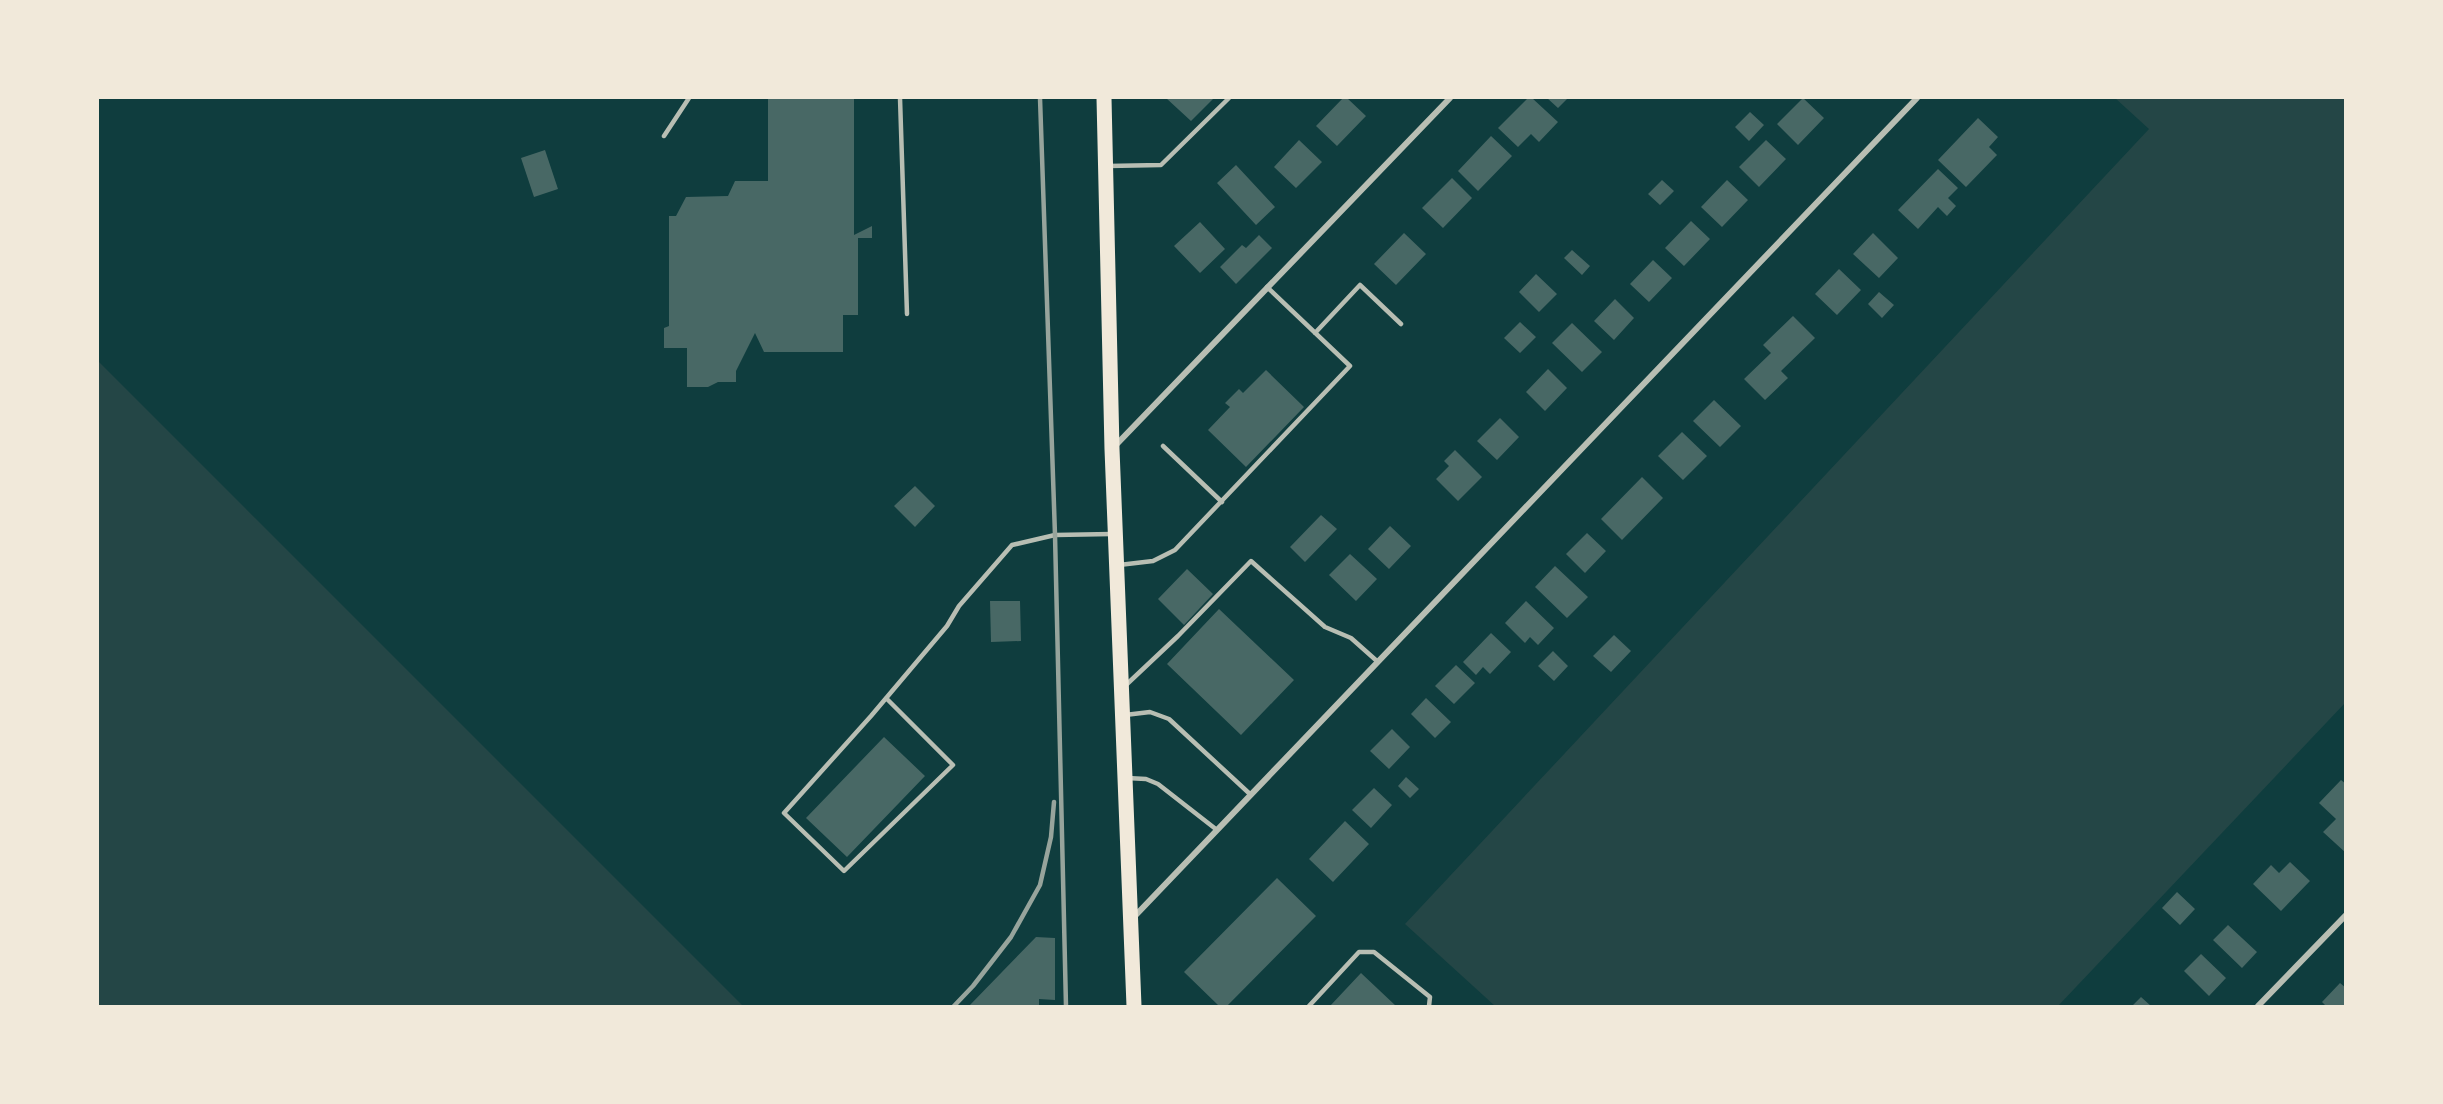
<svg xmlns="http://www.w3.org/2000/svg" width="2443" height="1104" font-family="Quicksand,sans-serif">
<style>
.green{fill:#244646}
.building{fill:#486865}
.lines{fill:none;stroke-linecap:round;stroke-linejoin:round}
.service{stroke:#b8beb3;stroke-width:4.5}
.minor{stroke:#b8beb3;stroke-width:6}
.primary{stroke:#f1e9da;stroke-width:15}
.rail{stroke:#97a49c;stroke-width:4.5}
</style>
<rect width="100%" height="100%" fill="#0f3d3e"/>
<!-- green -->
<path class="green" d="M2115,98H2345V703L2058,1006H1495L1405,924L2149,129Z
M98,361L743,1006H98Z"/>
<!-- building -->
<path class="building" d="M768,98H854V235L872,226V238H858V315H843V352H764L755,333L736,371V382H718L708,387H687V348H664V328L669,326V216H676L686,197L728,196L735,181H768Z
M1166,98H1214L1191,121Z
M1343,98H1347L1366,116L1337,146L1316,126Z
M1528,98H1532L1558,122L1539,142L1531,134L1518,147L1498,128Z
M1547,98H1568L1558,108Z
M1803,98L1824,118L1798,145L1777,124Z
M1750,112L1764,125L1749,141L1735,127Z
M1978,118L1998,137L1989,147L1997,155L1966,187L1938,160Z
M1491,136L1512,156L1478,191L1458,171Z
M1299,140L1322,162L1296,188L1274,167Z
M1766,140L1786,159L1759,187L1739,167Z
M545,150L558,189L534,197L521,158Z
M1236,165L1275,207L1256,225L1217,183Z
M1938,169L1958,188L1948,198L1956,206L1947,216L1938,207L1918,229L1898,210Z
M1452,178L1472,198L1443,228L1422,208Z
M1662,180L1674,191L1660,205L1648,194Z
M1727,180L1748,200L1722,227L1701,207Z
M1691,221L1710,239L1684,266L1665,248Z
M1200,222L1225,249L1200,273L1174,246Z
M1404,233L1426,254L1396,285L1374,264Z
M1873,233L1898,258L1879,278L1853,254Z
M1259,235L1272,248L1236,284L1220,267L1242,245L1246,248Z
M1572,250L1590,266L1582,275L1564,258Z
M1653,260L1672,278L1649,302L1630,284Z
M1839,269L1861,290L1837,315L1815,294Z
M1536,274L1557,294L1539,312L1519,292Z
M1879,292L1894,305L1882,318L1868,304Z
M1615,299L1634,318L1614,340L1594,321Z
M1793,316L1815,338L1781,371L1788,378L1765,400L1744,379L1771,353L1763,345Z
M1520,322L1536,337L1520,353L1504,338Z
M1572,323L1602,352L1582,372L1552,343Z
M1548,369L1567,388L1545,411L1526,392Z
M1266,370L1304,407L1246,467L1208,430L1230,407L1225,403L1239,389L1243,393Z
M1714,400L1741,426L1720,447L1693,421Z
M1500,418L1519,437L1497,460L1477,441Z
M1682,432L1707,456L1683,480L1658,456Z
M1455,450L1482,477L1458,501L1436,479L1449,466L1444,461Z
M1642,477L1663,498L1622,540L1601,519Z
M915,486L935,506L915,527L894,506Z
M1321,515L1337,529L1305,562L1290,547Z
M1390,526L1411,546L1389,569L1368,549Z
M1587,533L1606,551L1585,573L1566,554Z
M1350,554L1377,579L1356,601L1329,575Z
M1555,566L1588,597L1567,618L1535,587Z
M1187,569L1213,594L1184,625L1158,599Z
M990,601H1020L1021,641L991,642Z
M1526,601L1554,628L1538,645L1530,637L1525,643L1505,623Z
M1219,609L1294,680L1241,735L1167,664Z
M1491,633L1511,652L1490,674L1483,667L1476,675L1463,662Z
M1614,635L1631,651L1611,672L1593,656Z
M1553,651L1568,666L1554,681L1538,666Z
M1456,665L1475,683L1454,704L1435,686Z
M1426,698L1451,722L1435,738L1411,714Z
M1392,729L1410,747L1389,769L1370,751Z
M884,737L925,776L847,857L806,818Z
M1406,777L1419,789L1410,798L1398,786Z
M2341,780L2346,784V853L2323,832L2336,819L2319,803Z
M1374,788L1392,805L1371,828L1352,810Z
M1345,821L1369,844L1333,882L1309,859Z
M2290,862L2310,881L2281,911L2253,884L2271,865L2279,873Z
M1277,878L1316,916L1227,1006H1219L1184,972Z
M2177,892L2195,909L2180,925L2162,908Z
M2228,925L2257,952L2242,968L2213,940Z
M1036,937L1055,938V1000L1039,999V1006H969Z
M2201,954L2226,978L2209,996L2184,971Z
M1361,973L1396,1006H1330Z
M2340,983L2346,988V1006H2326L2322,1002Z
M2141,997L2151,1006H2132Z"/>
<g class="lines">
<!-- service -->
<path class="service" d="M900,98L907,314
M664,136L689,98
M1108,166L1161,165L1229,98
M1315,333L1360,285L1401,324
M1163,446L1222,502
M1119,565L1153,561L1175,550L1350,366L1267,287
M1126,685L1178,636L1251,561L1325,627L1351,638L1378,662
M886,698L953,765L844,871L784,813L871,716L947,626L959,606L1012,545L1055,535L1112,534
M1125,715L1150,712L1169,719L1251,795
M1127,778L1146,779L1158,784L1217,830
M1309,1006L1359,952H1374L1430,997L1429,1006"/>
<!-- minor -->
<path class="minor" d="M1114,447L1450,98
M1133,918L1917,98
M2258,1006L2346,915"/>
<!-- primary -->
<path class="primary" d="M1104,98L1112,449L1134,1006"/>
<!-- rail -->
<path class="rail" d="M1040,98L1055,535L1066,1006
M954,1006L973,986L1011,937L1040,885L1051,837L1054,802"/>
</g>
<!-- border -->
<rect width="2443" height="1104" fill="none" stroke="#f1e9da" stroke-width="198"/>
</svg>
